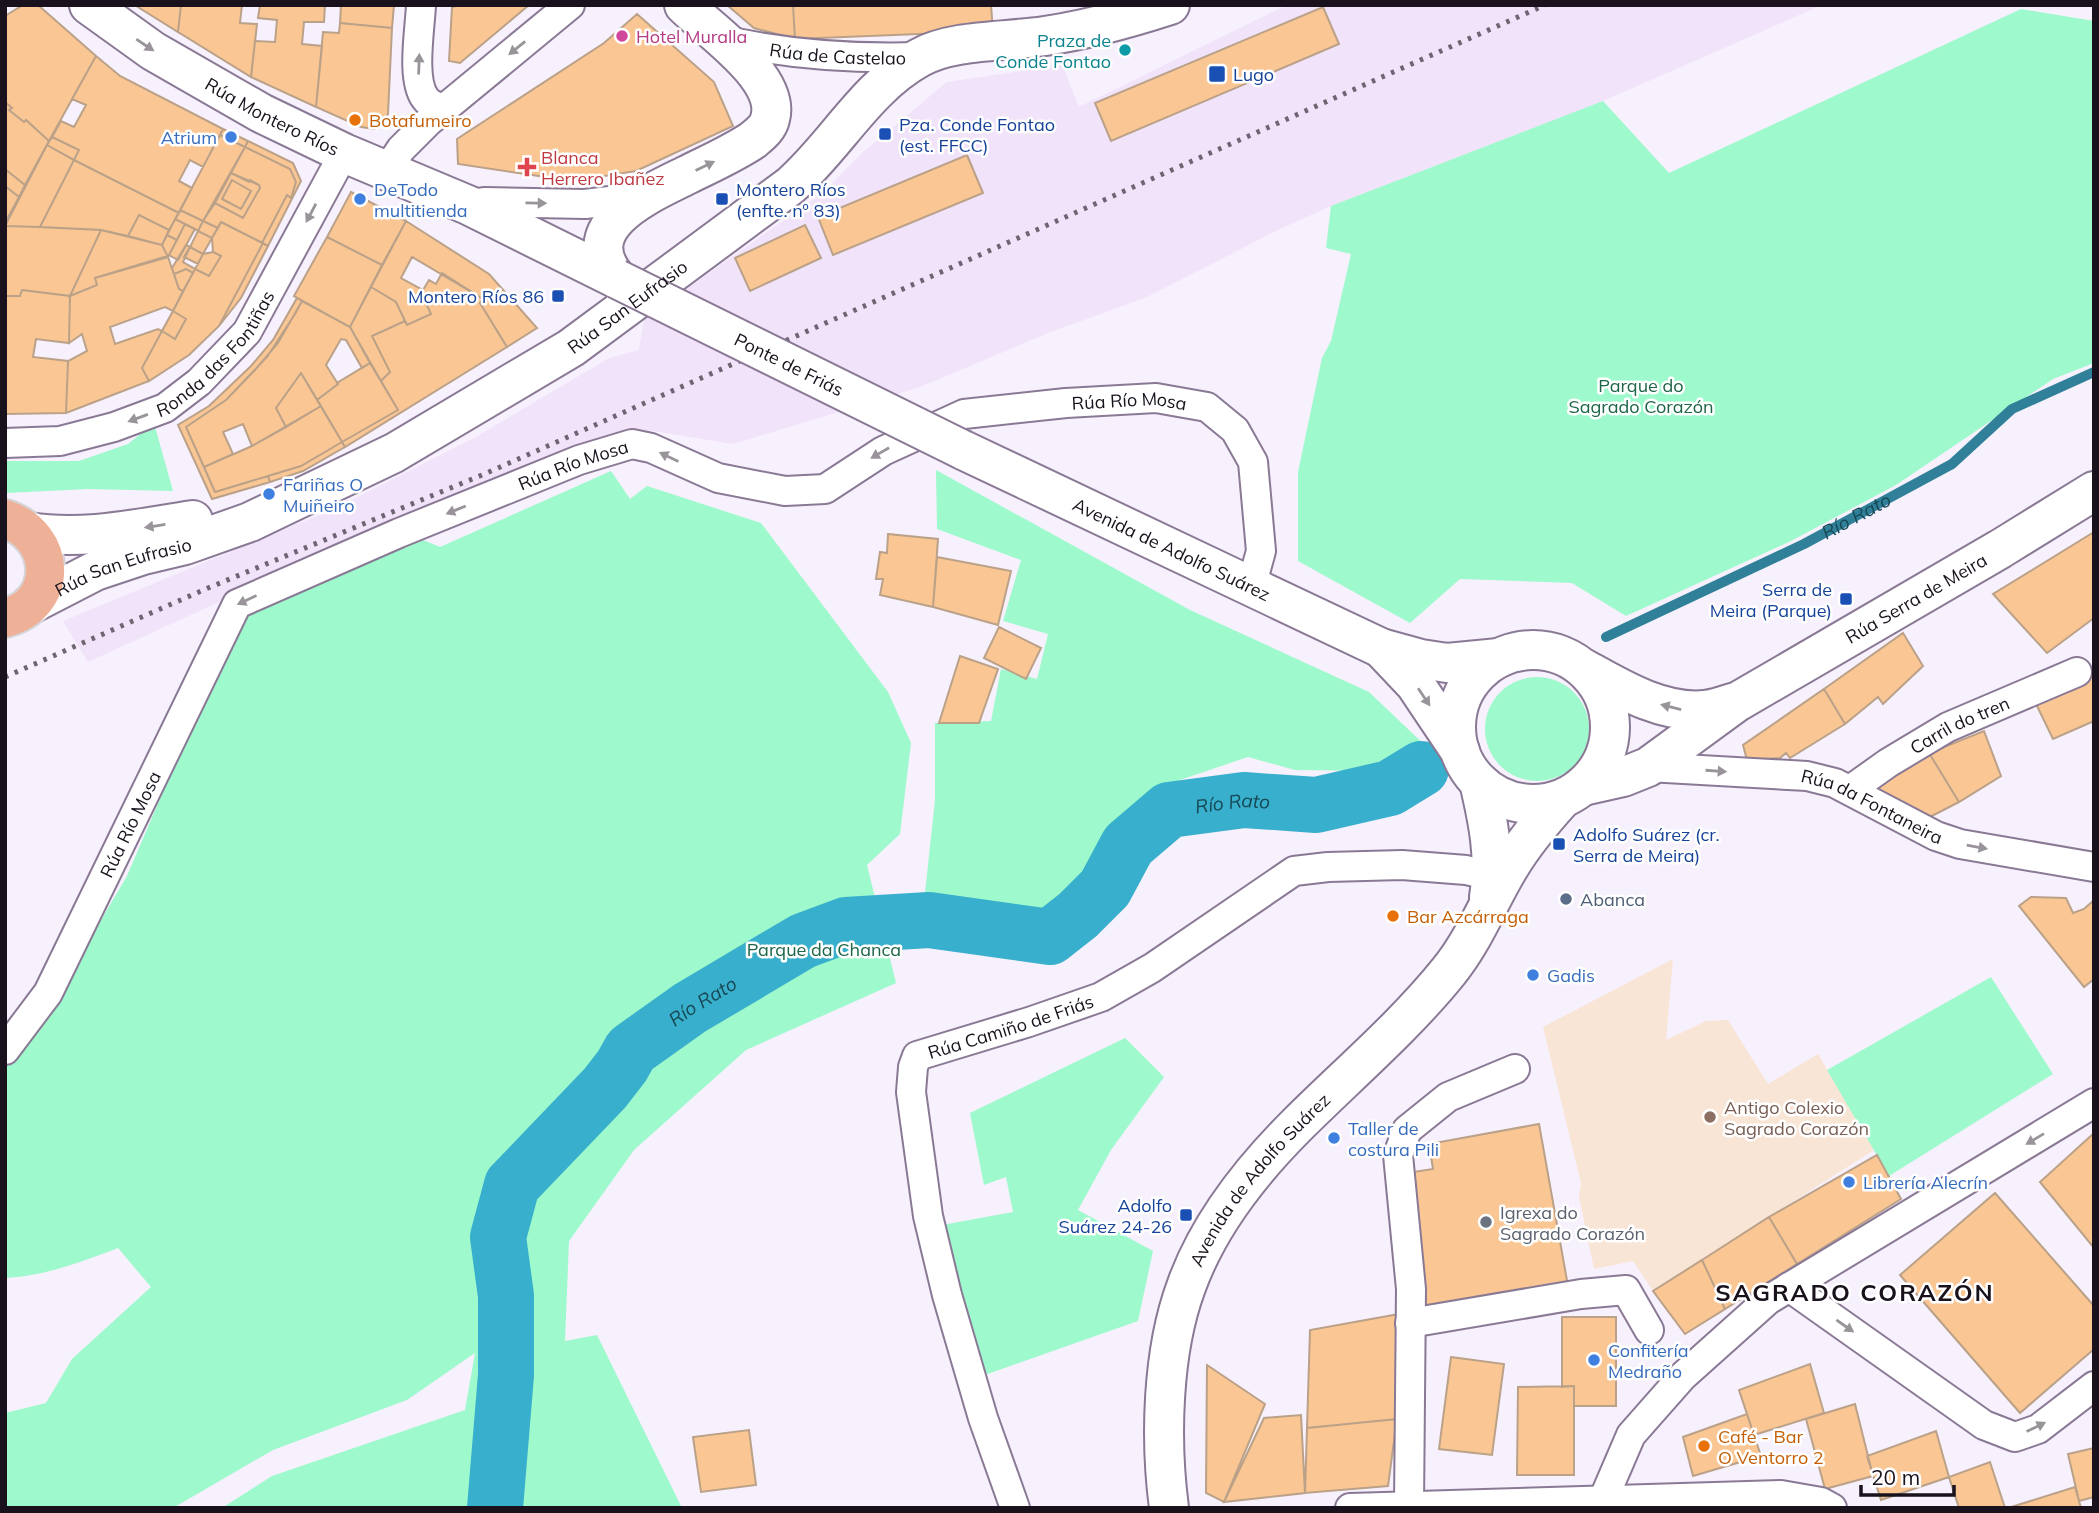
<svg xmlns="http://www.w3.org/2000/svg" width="2099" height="1513" font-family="Mulish,sans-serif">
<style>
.built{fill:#f1e3fa}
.education{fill:#f9e5d6}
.green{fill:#9ef9cd}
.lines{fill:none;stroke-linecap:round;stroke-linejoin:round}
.stream{stroke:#2f8098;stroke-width:10}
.river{stroke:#38afcc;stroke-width:56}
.building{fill:#fac794;stroke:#baa188;stroke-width:2}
.street-casing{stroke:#8a7995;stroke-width:32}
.secondary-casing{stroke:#8a7995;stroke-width:42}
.primary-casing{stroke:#d6d4d6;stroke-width:42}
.street{stroke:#fff;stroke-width:28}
.secondary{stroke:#fff;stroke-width:38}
.primary{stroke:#eeb097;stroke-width:38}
.rail{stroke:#6d6672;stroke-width:5;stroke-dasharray:3.5 7;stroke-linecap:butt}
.secondary-bridge-casing{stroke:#8a7995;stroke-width:42;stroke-linecap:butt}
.secondary-bridge{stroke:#fff;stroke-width:38}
.oneway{fill:#989499}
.hotel-dot{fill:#d1479c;stroke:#fff;stroke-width:2.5}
.culture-dot{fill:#0f9aa8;stroke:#fff;stroke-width:2.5}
.transit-dot{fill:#1a4fb4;stroke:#fff;stroke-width:2.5}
.food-dot{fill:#e8710a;stroke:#fff;stroke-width:2.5}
.shop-dot{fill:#3f7fe0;stroke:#fff;stroke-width:2.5}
.health-dot{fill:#e0444e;stroke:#fff;stroke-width:2.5}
.service-dot{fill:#5c6f8a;stroke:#fff;stroke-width:2.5}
.education-dot{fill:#8d6e63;stroke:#fff;stroke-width:2.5}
.worship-dot{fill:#6b7280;stroke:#fff;stroke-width:2.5}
.labels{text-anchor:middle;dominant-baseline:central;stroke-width:5;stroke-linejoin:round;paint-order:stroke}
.hotel-label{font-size:18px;fill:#b23c85;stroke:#fff;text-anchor:start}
.culture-label{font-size:18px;fill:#0d838f;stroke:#fff;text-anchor:end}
.street-label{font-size:18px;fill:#19121d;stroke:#fff}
.transit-label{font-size:18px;fill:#164399;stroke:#fff;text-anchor:start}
.food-label{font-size:18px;fill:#c56008;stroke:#fff;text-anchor:start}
.shop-label{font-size:18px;fill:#366cbe;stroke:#fff;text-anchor:start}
.health-label{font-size:18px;fill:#be3a42;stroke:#fff;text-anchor:start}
.park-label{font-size:18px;fill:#1e6548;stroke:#fff}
.service-label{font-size:18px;fill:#4e5e75;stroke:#fff;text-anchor:start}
.education-label{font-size:18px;fill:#785e54;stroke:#fff;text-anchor:start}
.worship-label{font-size:18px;fill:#5b616d;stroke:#fff;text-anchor:start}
.water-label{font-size:19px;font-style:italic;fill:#174955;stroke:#fff}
.district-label{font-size:24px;font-weight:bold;letter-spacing:2px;fill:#19121d;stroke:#fff}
</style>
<rect width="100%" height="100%" fill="#f7f0fd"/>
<!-- built -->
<path class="built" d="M1287,5H1822L1603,101L1331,206L1278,230L1147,297L1048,333L920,387L733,444L653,431L461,491L88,662L63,621L334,509L476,437L609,358L639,350L644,319L824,192L862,153L947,82L1062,65L1079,107Z"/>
<!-- education -->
<path class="education" d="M1673,959L1666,1040L1706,1021L1728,1020L1768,1084L1818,1054L1874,1150L1653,1291L1633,1261L1594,1269L1579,1197L1581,1183L1543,1027Z"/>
<!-- green -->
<path class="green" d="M2021,9L2094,21V363L2053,379L1896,485L1791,541L1626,616L1572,583L1460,579L1410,623L1298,561V472L1322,358L1331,341L1351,254L1326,248L1331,206L1603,101L1669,173Z
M154,423L173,491L88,489L5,493V461H79L128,444Z
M936,470L1190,610L1369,692L1429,749L1411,767L1400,771L1295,770L1248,757L1180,780L1079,904L1047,927L1001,919L952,904L924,902L935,800V723L991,721L1001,669L1037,679L1048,634L1003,621L1021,560L937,529Z
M611,471L630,499L647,486L761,523L888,692L911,743L900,834L867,865L896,983L746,1050L634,1150L569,1241L565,1341L597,1335L682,1508H222L272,1476L465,1410L475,1353L407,1400L273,1450L173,1508H5V1413L46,1403L72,1359L151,1287L118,1248C81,1262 45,1276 5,1278V1057L52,1003L127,876L238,616L416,537L440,547Z
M1485 729a52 52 0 1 1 104 0a52 52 0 1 1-104 0Z
M1991,977L2053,1074L1889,1176L1827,1070Z
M1125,1038L1164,1077L1111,1150L1078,1210L1153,1251L1138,1321L982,1376L942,1225L1013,1212L1006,1177L984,1185L970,1113Z"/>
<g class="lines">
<!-- stream -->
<path class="stream" id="s1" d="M1606,637L1804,544L1952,464L2012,409L2094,372"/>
<!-- river -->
<path class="river" id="s2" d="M495,1508L506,1375V1296L498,1237L512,1185L605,1088L622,1066L631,1050L690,1008L803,941L846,925L929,920L1050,937L1078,915L1105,888L1128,845L1169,810L1244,800L1316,805L1390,788L1421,769"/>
</g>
<!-- building -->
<path class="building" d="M23,5H38L96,56L49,141L26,120L24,122L9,110L12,108L5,102V16Z
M135,5H181L178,32L141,9Z
M181,5H242L240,23L257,24L251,77L178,32Z
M260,5H325L324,22H304L302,44L322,46L316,107L251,77L255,41L275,42L277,20L258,18Z
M341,5H394L392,28L340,23Z
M460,5H529L460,63L449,61L452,7Z
M727,5H793L795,39L754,28Z
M793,5H991L993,31L795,39Z
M1323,7L1339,44L1111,141L1095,103Z
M637,14L714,82L733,126L636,171L573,181L458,164L457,139L604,43Z
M340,23L392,28L388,114L383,123L374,129L361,127L316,107L323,32L339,33Z
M96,56L120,76L223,129L203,167L190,160L179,181L192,188L179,213L74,160L79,150L52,137L61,121L74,127L86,105L72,99Z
M5,102L12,108L9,110L24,122L26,120L49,141L25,185L5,169Z
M223,129L248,141L245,147L220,135Z
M220,135L245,147L203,221L180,210Z
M52,137L79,150L74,160L47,145Z
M248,141L293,163L301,181L268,246L262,243L287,195L291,198L296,182L290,169L245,147Z
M47,145L74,160L40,227L5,226Z
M245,147L290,169L296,182L291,198L287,195L262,243L221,222L218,228L203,221L215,203L243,218L260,188L259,185L250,180L249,182L231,173Z
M967,155L983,193L833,255L818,217Z
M74,160L179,213L169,230L139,215L128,236L101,230L40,227Z
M5,169L25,185L19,197L5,186Z
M231,173L259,185L260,188L243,218L215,203Z
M232,180L251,191L241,209L222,199Z
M5,186L19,197L5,223Z
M351,192L406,221L382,265L327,237Z
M180,210L203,221L198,231L175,219Z
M139,215L169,230L162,245L128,236Z
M175,219L185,224L177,240L167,235Z
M203,221L218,228L212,238L198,231Z
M406,221L489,274L537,328L507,347L480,303L483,299L412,257L401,278L419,288L431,314L407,325L396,302L371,287Z
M221,222L263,243L219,326L189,355L149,381L142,368L162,331L175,339L186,319L173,311L195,269L209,276L221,256L213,252L212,238Z
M185,224L195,229L178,260L169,255Z
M805,225L821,258L750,291L735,258Z
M6,226L40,227L101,230L70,296L22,290L20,296H5Z
M101,230L162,245L168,257L95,278L97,285L70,296Z
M198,231L212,238L203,254L190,247Z
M167,235L177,240L168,257L162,245Z
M327,237L382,265L350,327L294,296Z
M263,243L268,246L241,298L219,326Z
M186,245L190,247L183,262L195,269L193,273L186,269L174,274L172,268Z
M190,247L203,254L198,264L184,257Z
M213,252L221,256L209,276L195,269L203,254Z
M164,257H168L179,289L183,291L173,311L165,307L110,327L115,344L158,329L162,331L142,368L149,381L66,413L68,361L87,351L82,334L69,343L70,296L97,285L95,278Z
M186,269L193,273L183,291L179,289L174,274Z
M442,273L483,299L480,303L507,347L345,447L342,442L398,410L381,381L390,372L372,336L405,321L407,325L431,314L419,288L423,290L429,280L436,284Z
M371,287L396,302L405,321L372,336L390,372L381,381L350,327Z
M22,290L70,296L69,343L36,339L33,357L68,361L66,413L5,414V296H20Z
M297,298L302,301L295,314L267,357L226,400L186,427L215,492L268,476L270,482L212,499L178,425L209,406L251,366L273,340Z
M302,301L350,327L370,363L362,368L346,340L341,339L326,365L338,384L317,400L301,373L276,408L286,427L252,446L243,424L223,432L233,454L204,467L186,427L226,400L255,370L278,343Z
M173,311L186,319L175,339L162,331Z
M370,363L398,410L342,442L317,400L338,384L337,383Z
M301,373L321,406L286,427L276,408Z
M321,406L342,442L301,466L215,492L204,467L252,446Z
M342,442L345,447L303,471L270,482L268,476L301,466Z
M2094,532V618L2047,653L1993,594Z
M888,534L938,539L933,607L880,595L883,579H876L880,552L887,553Z
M937,557L1011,571L998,625L933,607Z
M999,627L1041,648L1026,679L984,658Z
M1903,633L1923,666L1883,704L1878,697L1845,724L1824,689Z
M960,656L998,669L979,723H939Z
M2094,673V721L2053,739L2036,704Z
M1824,689L1845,724L1790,758L1786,753L1780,758L1747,760L1743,745Z
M1984,731L2001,776L1959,802L1929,753Z
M1929,753L1959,802L1922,821L1869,789Z
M2031,897L2066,898L2073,913L2084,909L2094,900V979L2084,987L2019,906Z
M1539,1124L1568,1286L1425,1312L1415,1256L1422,1255L1410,1188L1416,1187L1413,1172L1433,1169L1429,1144Z
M2094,1133V1248L2040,1182Z
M1877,1155L1901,1199L1797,1264L1769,1217Z
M1995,1193L2094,1306V1349L2020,1413L1900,1275Z
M1769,1217L1797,1264L1725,1309L1702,1260Z
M1702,1260L1725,1309L1685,1334L1653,1291Z
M1399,1314L1397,1419L1307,1428L1310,1330Z
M1562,1317H1616V1406H1574V1386L1562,1387Z
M1451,1357L1504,1364L1492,1455L1439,1449Z
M1810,1364L1824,1413L1754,1435L1739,1390Z
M1207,1365L1265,1404L1224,1502L1206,1493Z
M1574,1386V1475H1517L1518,1387Z
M1855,1404L1873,1476L1825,1489L1806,1419Z
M1747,1414L1761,1456L1693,1476L1683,1437Z
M1301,1415L1305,1493L1224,1502L1264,1418Z
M1397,1419L1388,1486L1305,1493L1307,1428Z
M749,1430L756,1485L701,1492L693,1437Z
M1936,1431L1949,1477L1881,1500L1867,1456Z
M2094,1448V1497L2079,1501L2068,1454Z
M1990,1462L2005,1508H1959L1949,1477Z
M2075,1487L2081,1508H2008Z"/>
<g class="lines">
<defs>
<g id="street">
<path d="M421,5C420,29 411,79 425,98C430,105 436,106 444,108"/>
<path id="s3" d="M723,40C789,55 853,59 920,57"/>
<path d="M387,170L401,149L428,122L570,5"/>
<path d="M471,204L484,202L585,204L643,197"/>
<path id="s4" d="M5,443L60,441L114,427L165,408L199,382L247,332L344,153"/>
<path id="s5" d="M1648,767L1807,776L1835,783L1936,836L1960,844L2094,867"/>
<path id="s6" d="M1850,790L1888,763L1948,727L2077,672"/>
<path id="s7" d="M5,1050L48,993L237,604L399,533L579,460L632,444L651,448L718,478L785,491L825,489L883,451L964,414L1066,403L1156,398L1207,407L1235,430L1253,462L1261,551L1251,587"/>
<path d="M1789,1287L1984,1425L2015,1437L2038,1429L2094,1386"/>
<path d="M1410,1323L1581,1294L1626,1290L1649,1330"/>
<path d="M1603,1500L1631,1435L1683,1376L1768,1300L2094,1103"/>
<path d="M1409,1506L1411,1289L1398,1155L1407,1130L1448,1097L1515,1069"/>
<path id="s8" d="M1015,1508L983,1418L947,1295L928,1216L911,1092L913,1067L917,1056L1029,1022L1101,997L1152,968L1294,871L1328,867L1402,865L1466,870L1491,876"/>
<path d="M1350,1508L1781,1495L1821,1502L1832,1508"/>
</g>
<g id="secondary">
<path id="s9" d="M89,5L153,51L261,113L344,153L468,205L617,279"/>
<path d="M617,279C572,226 649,194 687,175C709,164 732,154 753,140C760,134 768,128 770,119C782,78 709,30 684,5"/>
<path id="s10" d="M963,450L1381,648L1421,659L1447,663L1499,658"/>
<path d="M29,532C84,541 139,528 193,520"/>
<path id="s11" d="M31,604L95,571L143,555L185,545L250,522L394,453L571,348L790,186C835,147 865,88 919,58C952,39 1007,42 1045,36C1086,30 1130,18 1170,5"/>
<path d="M1381,648L1415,684L1460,751"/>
<circle cx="1533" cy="727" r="77"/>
<path d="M1585,669C1621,689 1662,714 1705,710C1714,709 1723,706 1732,703"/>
<path d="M1479,782C1488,820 1496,858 1489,897"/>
<path id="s12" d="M1583,786L1623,777L1648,767L1737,702L2000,549L2094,491"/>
<path id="s13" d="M1169,1508C1160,1440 1162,1352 1186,1287C1208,1225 1250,1172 1296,1126C1347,1075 1403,1028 1449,971C1475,939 1489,900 1510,866C1525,841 1543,820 1562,799"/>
</g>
<path id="primary" d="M5,519C57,536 60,604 5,618"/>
</defs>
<!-- street casing -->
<use href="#street" class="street-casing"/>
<!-- secondary casing -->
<use href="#secondary" class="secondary-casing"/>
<!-- primary casing -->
<use href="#primary" class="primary-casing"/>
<!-- street -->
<use href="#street" class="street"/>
<!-- secondary -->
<use href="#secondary" class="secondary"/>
<!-- primary -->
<use href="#primary" class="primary"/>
<!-- rail -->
<path class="rail" d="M5,677L208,588L482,475L1545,5"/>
<defs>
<g id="secondary-bridge">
<path id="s14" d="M617,279L963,450"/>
</g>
</defs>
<!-- secondary-bridge casing -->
<use href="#secondary-bridge" class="secondary-bridge-casing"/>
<!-- secondary-bridge -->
<use href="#secondary-bridge" class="secondary-bridge"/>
</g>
<!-- one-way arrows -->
<defs><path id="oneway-solid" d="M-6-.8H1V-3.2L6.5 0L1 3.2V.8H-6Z" transform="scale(1.75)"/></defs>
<g class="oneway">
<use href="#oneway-solid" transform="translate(145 45) rotate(34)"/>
<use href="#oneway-solid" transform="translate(517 48) rotate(141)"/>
<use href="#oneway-solid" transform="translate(419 64) rotate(-88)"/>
<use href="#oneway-solid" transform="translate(705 166) rotate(-26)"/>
<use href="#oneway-solid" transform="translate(536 203) rotate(1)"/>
<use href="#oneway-solid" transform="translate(311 213) rotate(118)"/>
<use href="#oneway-solid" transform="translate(138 418) rotate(160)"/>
<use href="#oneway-solid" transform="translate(880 453) rotate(150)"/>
<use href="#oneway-solid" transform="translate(669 457) rotate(-154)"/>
<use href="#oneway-solid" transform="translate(456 510) rotate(158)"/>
<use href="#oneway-solid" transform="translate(155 526) rotate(171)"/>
<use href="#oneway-solid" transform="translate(247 600) rotate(155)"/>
<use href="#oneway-solid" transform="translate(1424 697) rotate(56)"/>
<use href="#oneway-solid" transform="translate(1671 707) rotate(-166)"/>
<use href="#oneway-solid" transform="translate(1716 771) rotate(4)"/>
<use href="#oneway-solid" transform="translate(1977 847) rotate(10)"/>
<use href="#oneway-solid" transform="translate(2035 1139) rotate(149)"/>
<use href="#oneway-solid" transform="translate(1845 1326) rotate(35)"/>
<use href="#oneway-solid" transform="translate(2036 1427) rotate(-26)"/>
</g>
<!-- markers -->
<circle class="hotel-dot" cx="622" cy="36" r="7"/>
<circle class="culture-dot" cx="1125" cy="50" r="7"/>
<g class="transit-dot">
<rect x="1208" y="65" width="18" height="18" rx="3.5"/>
<rect x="878" y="127" width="14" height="14" rx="3.5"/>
<rect x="715" y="192" width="14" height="14" rx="3.5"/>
<rect x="551" y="289" width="14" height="14" rx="3.5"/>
<rect x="1839" y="592" width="14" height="14" rx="3.5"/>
<rect x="1552" y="837" width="14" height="14" rx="3.5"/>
<rect x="1179" y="1208" width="14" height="14" rx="3.5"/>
</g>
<g class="food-dot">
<circle cx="355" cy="120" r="7"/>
<circle cx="1393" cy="916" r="7"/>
<circle cx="1704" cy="1446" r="7"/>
</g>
<g class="shop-dot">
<circle cx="231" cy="137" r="7"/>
<circle cx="360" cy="199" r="7"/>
<circle cx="269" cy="494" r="7"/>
<circle cx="1533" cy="975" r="7"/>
<circle cx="1334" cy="1138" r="7"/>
<circle cx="1849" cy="1182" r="7"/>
<circle cx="1594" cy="1360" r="7"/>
</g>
<path class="health-dot" d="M523.5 156.5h7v7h7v7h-7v7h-7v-7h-7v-7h7z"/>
<circle class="service-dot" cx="1566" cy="899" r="7"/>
<circle class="education-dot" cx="1710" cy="1117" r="7"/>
<circle class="worship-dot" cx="1486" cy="1222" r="7"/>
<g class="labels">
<!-- hotel labels -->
<g class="hotel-label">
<text x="636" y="36">Hotel Muralla</text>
</g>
<!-- culture labels -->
<g class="culture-label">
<text x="1111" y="40">Praza de<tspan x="1111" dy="21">Conde Fontao</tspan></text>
</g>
<!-- street labels -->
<g class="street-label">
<text stroke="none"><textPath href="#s3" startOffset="116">Rúa de Castelao</textPath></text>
<text stroke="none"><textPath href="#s9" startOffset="215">Rúa Montero Ríos</textPath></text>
<text stroke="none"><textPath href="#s11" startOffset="670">Rúa San Eufrasio</textPath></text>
<text stroke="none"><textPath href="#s4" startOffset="240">Ronda das Fontiñas</textPath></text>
<text stroke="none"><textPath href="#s14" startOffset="192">Ponte de Friás</textPath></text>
<text stroke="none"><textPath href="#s7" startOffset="1456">Rúa Río Mosa</textPath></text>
<text stroke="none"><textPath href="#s7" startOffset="868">Rúa Río Mosa</textPath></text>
<text stroke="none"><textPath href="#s10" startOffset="231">Avenida de Adolfo Suárez</textPath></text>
<text stroke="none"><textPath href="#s11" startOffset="100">Rúa San Eufrasio</textPath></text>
<text stroke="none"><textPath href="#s12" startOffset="385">Rúa Serra de Meira</textPath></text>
<text stroke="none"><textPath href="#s6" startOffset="128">Carril do tren</textPath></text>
<text stroke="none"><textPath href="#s5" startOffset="231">Rúa da Fontaneira</textPath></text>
<text stroke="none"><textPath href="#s7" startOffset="259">Rúa Río Mosa</textPath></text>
<text stroke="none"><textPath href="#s8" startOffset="565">Rúa Camiño de Friás</textPath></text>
<text stroke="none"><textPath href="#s13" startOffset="355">Avenida de Adolfo Suárez</textPath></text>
</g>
<!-- transit labels -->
<g class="transit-label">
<text x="1233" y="74">Lugo</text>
<text x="899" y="124">Pza. Conde Fontao<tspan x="899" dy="21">(est. FFCC)</tspan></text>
<text x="736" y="189">Montero Ríos<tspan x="736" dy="21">(enfte. nº 83)</tspan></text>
<text x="544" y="296" text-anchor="end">Montero Ríos 86</text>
<text x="1832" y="589" text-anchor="end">Serra de<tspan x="1832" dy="21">Meira (Parque)</tspan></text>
<text x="1573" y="834">Adolfo Suárez (cr.<tspan x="1573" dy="21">Serra de Meira)</tspan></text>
<text x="1172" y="1205" text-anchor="end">Adolfo<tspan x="1172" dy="21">Suárez 24-26</tspan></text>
</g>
<!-- food labels -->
<g class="food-label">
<text x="369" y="120">Botafumeiro</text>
<text x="1407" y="916">Bar Azcárraga</text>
<text x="1718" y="1436">Café - Bar<tspan x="1718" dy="21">O Ventorro 2</tspan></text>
</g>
<!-- shop labels -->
<g class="shop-label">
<text x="217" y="137" text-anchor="end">Atrium</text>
<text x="374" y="189">DeTodo<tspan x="374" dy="21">multitienda</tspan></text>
<text x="283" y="484">Fariñas O<tspan x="283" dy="21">Muiñeiro</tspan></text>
<text x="1547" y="975">Gadis</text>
<text x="1348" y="1128">Taller de<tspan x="1348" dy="21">costura Pili</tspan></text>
<text x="1863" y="1182">Librería Alecrín</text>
<text x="1608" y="1350">Confitería<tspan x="1608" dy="21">Medraño</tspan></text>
</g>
<!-- health labels -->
<g class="health-label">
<text x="541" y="157">Blanca<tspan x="541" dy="21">Herrero Ibañez</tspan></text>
</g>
<!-- park labels -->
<g class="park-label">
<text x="1641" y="385">Parque do<tspan x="1641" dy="21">Sagrado Corazón</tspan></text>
<text x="824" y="949">Parque da Chanca</text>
</g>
<!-- service labels -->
<g class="service-label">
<text x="1580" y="899">Abanca</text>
</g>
<!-- education labels -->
<g class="education-label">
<text x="1724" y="1107">Antigo Colexio<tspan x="1724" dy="21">Sagrado Corazón</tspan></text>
</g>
<!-- worship labels -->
<g class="worship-label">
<text x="1500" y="1212">Igrexa do<tspan x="1500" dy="21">Sagrado Corazón</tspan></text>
</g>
<!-- water labels -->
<g class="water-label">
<text stroke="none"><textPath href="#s1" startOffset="278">Río Rato</textPath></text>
<text stroke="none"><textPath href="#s2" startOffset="1202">Río Rato</textPath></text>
<text stroke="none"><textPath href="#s2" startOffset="593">Río Rato</textPath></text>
</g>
<!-- district labels -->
<g class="district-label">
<text x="1855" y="1292">SAGRADO CORAZÓN</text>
</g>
</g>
<!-- border -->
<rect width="2099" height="1513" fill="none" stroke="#19121d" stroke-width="14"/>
<!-- scale -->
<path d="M1861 1485v10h93v-10" fill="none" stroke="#19121d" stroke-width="3.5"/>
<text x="1871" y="1485" font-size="21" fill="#19121d" stroke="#ffffff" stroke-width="5" paint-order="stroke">20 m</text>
</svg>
